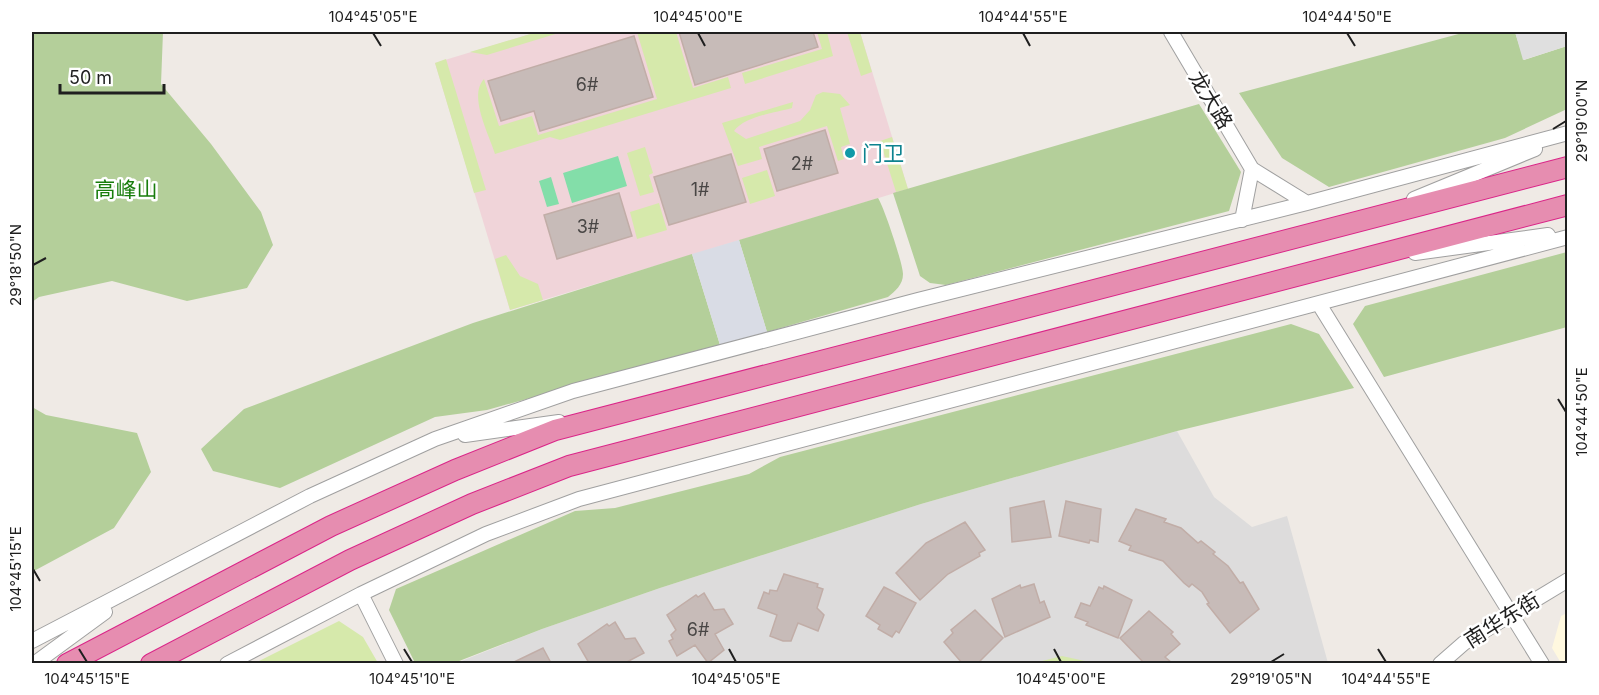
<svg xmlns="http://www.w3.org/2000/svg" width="1599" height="695" font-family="Inter,'Noto Sans SC',sans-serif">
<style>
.residential{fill:#dddcdc}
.commercial{fill:#f0d4d9}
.education{fill:#fff8df}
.grass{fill:#d6e9ab}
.forest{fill:#b4cf9a}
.pitch{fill:#83dea9}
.parking{fill:#dfdfdf}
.plaza{fill:#d9dce5}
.building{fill:#c7bbb8;stroke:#c1ada7;stroke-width:1.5}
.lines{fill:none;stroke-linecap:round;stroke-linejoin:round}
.minor-casing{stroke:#a0a0a0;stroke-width:16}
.highway-casing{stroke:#da2588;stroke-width:22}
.minor{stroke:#fff;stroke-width:14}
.highway{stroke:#e68db0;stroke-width:20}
.ticks{fill:none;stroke:#1f1f1f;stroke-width:2}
.culture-dot{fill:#0f9aa8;stroke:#fff;stroke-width:2}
.labels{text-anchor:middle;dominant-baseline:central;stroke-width:5;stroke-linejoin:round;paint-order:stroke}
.number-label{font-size:18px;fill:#494645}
.street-label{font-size:21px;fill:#1f1f1f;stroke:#fff}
.culture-label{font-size:21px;fill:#0d838f;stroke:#fff;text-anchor:start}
.park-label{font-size:21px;fill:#197d0c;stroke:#fff}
.neatline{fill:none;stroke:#1f1f1f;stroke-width:2}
.ticks-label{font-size:15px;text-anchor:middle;fill:#1f1f1f}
</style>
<rect width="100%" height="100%" fill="#efeae5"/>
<!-- residential -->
<path class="residential" d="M1177,431L1214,497L1252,527L1287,516L1328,663L454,664L542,629L660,588L921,504Z"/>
<!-- commercial -->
<path class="commercial" d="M537,32H860L908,189L510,310L435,63Z"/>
<!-- education -->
<path class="education" d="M1567,613V663H1561L1552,648L1561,616Z"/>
<!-- grass -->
<path class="grass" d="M537,32H562L487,55L470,52Z
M637,32H676L693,88L728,77L731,88L560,140L550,137L495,154C489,134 468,96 484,79L499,126L532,116L538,135L657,99Z
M817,32H827L833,56L745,84L742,73L822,49Z
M847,32H860L872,72L861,76Z
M446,59L486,190L474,193L435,63Z
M823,92L840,94L850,105L840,108L850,144L841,147L844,159L838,161L827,126L759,147L762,159L738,166L722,123L793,102L792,108C775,113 745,116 734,131L746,139L800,121L810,110L816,95Z
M892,137L908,189L896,192L880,141Z
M645,147L653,173L649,175L654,192L640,196L627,153Z
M767,170L775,196L750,204L742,178Z
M659,203L667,230L637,239L630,212Z
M506,255L520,276L538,284L543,300L510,310L495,259Z
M339,621L363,637L378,663H255Z
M1062,656L1094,663H1034Z"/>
<!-- forest -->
<path class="forest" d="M32,32H163L161,84L211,144L261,212L273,245L247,288L187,301L112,281L39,297L32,302Z
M1466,32H1515L1524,60L1567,46V109L1505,138L1329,187L1282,158L1239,93Z
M1199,104L1241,172L1229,211L946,285L930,283L920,276L893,193Z
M878,198C884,207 903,264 903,274C903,285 895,291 888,297L767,332L739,240Z
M1567,252V327L1384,377L1353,324L1365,306Z
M692,254L720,345L487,410L435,417L280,488L213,471L201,449L244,409L473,323Z
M1291,324L1319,334L1354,388L1177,431L921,504L660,588L542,629L454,663H415L389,610L396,589L575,511L615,508L749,474L780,457Z
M32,407L46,415L137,433L151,472L114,528L32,572Z"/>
<!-- pitch -->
<path class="pitch" d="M618,156L627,186L572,203L563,173Z
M551,177L559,204L547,207L539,181Z"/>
<!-- parking -->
<path class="parking" d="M1515,32H1567V46L1523,60Z"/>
<!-- plaza -->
<path class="plaza" d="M739,240L767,332L720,345L692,254Z"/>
<!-- building -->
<path class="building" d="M679,32H813L818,47L695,85Z
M634,36L653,97L540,131L534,111L501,121L488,81Z
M825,130L838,173L777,191L764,149Z
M731,154L746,202L669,225L654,177Z
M619,193L632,236L557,259L544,215Z
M1044,501L1051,537L1012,542L1010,508Z
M1066,501L1101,509L1098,542L1090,540L1089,543L1059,536Z
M1136,509L1166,519L1164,522L1181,528L1198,543L1201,541L1215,552L1213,554L1228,566L1240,583L1243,582L1259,609L1230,633L1207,604L1209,603L1202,592L1192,584L1189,587L1184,583L1163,561L1129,550L1131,546L1119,541Z
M965,522L985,550L979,553L980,556L948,574L920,600L896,573L926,543Z
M784,574L818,584L817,587L823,589L817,608L824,615L818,631L798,623L791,641H783L770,636L777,615L758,608L764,592L769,594L770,590L777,591Z
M1034,584L1040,603L1044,601L1050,617L1005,637L992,599L1020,585L1021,588Z
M1104,586L1132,600L1118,638L1086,625L1088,622L1075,617L1081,603L1090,606L1099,587L1103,589Z
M884,587L916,603L899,633L896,631L892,637L878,629L880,625L866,616Z
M704,593L714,610L724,609L733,624L715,634L724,650L708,663L695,645L677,656L669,641L673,639L671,635L676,630L667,615L696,595L698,597Z
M975,610L1003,638L978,663H962L944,642L953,633L951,630Z
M1149,611L1173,632L1171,634L1180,644L1165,657L1172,663H1144L1120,638Z
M615,622L625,639L635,638L644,653L625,663H589L578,644L607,624L609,626Z
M543,648L551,663H512Z"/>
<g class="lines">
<defs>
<path id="minor" d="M1171,32L1252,169
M1414,199L1535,149
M1242,220L1252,169L1307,203
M1415,253L1548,235
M1319,304L1542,664
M465,435L559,422
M361,594L396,664
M32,641L310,496L435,439L573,391L918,300L1307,203L1568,133
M34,664L105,612
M227,664L361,594L486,534L579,499L1568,237
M1440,664L1464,643L1568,580"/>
<path id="highway" d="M67,664L331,526L455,470L555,430L1568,167
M151,664L350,560L472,504L569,466L1568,205"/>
</defs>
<!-- minor casing -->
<use href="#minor" class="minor-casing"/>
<!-- highway casing -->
<use href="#highway" class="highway-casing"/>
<!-- minor -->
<use href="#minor" class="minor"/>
<!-- highway -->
<use href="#highway" class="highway"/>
</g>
<!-- ticks -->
<path class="ticks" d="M373,33L381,46M698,33L705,46M1023,33L1030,46M1347,33L1355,46M1553,129L1566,121M33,265L46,258M1558,399L1566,412M33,569L40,581M79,649L87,662M404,649L412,662M729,649L736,662M1054,649L1061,662M1378,649L1386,662M1271,662L1284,654"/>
<!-- markers -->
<circle class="culture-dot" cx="850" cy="153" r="6"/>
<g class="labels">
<!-- number labels -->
<g class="number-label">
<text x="587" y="84">6#</text>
<text x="802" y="163">2#</text>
<text x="700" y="189">1#</text>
<text x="588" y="226">3#</text>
<text x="698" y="629">6#</text>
</g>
<!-- street labels -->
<g class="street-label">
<text transform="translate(1211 100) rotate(59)">龙大路</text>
<text transform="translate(1502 620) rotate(-32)">南华东街</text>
</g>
<!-- culture labels -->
<g class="culture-label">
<text x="862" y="153">门卫</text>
</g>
<!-- park labels -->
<g class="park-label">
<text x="126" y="189">高峰山</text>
</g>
</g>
<!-- border -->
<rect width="1599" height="695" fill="none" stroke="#ffffff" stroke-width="66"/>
<!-- scale -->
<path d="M60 84v9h104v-9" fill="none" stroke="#1f1f1f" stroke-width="3"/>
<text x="69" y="84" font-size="18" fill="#1f1f1f" stroke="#ffffff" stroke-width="4.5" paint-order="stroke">50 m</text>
<rect x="33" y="33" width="1533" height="629" class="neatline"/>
<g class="ticks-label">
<text x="373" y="22">104°45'05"E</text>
<text x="698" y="22">104°45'00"E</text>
<text x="1023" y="22">104°44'55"E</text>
<text x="1347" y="22">104°44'50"E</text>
<text transform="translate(1582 121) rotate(-90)" y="5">29°19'00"N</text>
<text transform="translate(16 265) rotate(-90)" y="5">29°18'50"N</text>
<text transform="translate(1582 412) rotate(-90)" y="5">104°44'50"E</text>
<text transform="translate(16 569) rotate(-90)" y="5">104°45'15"E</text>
<text x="87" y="684">104°45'15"E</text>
<text x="412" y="684">104°45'10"E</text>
<text x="736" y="684">104°45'05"E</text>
<text x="1061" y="684">104°45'00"E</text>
<text x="1271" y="684">29°19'05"N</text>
<text x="1386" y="684">104°44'55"E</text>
</g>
</svg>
